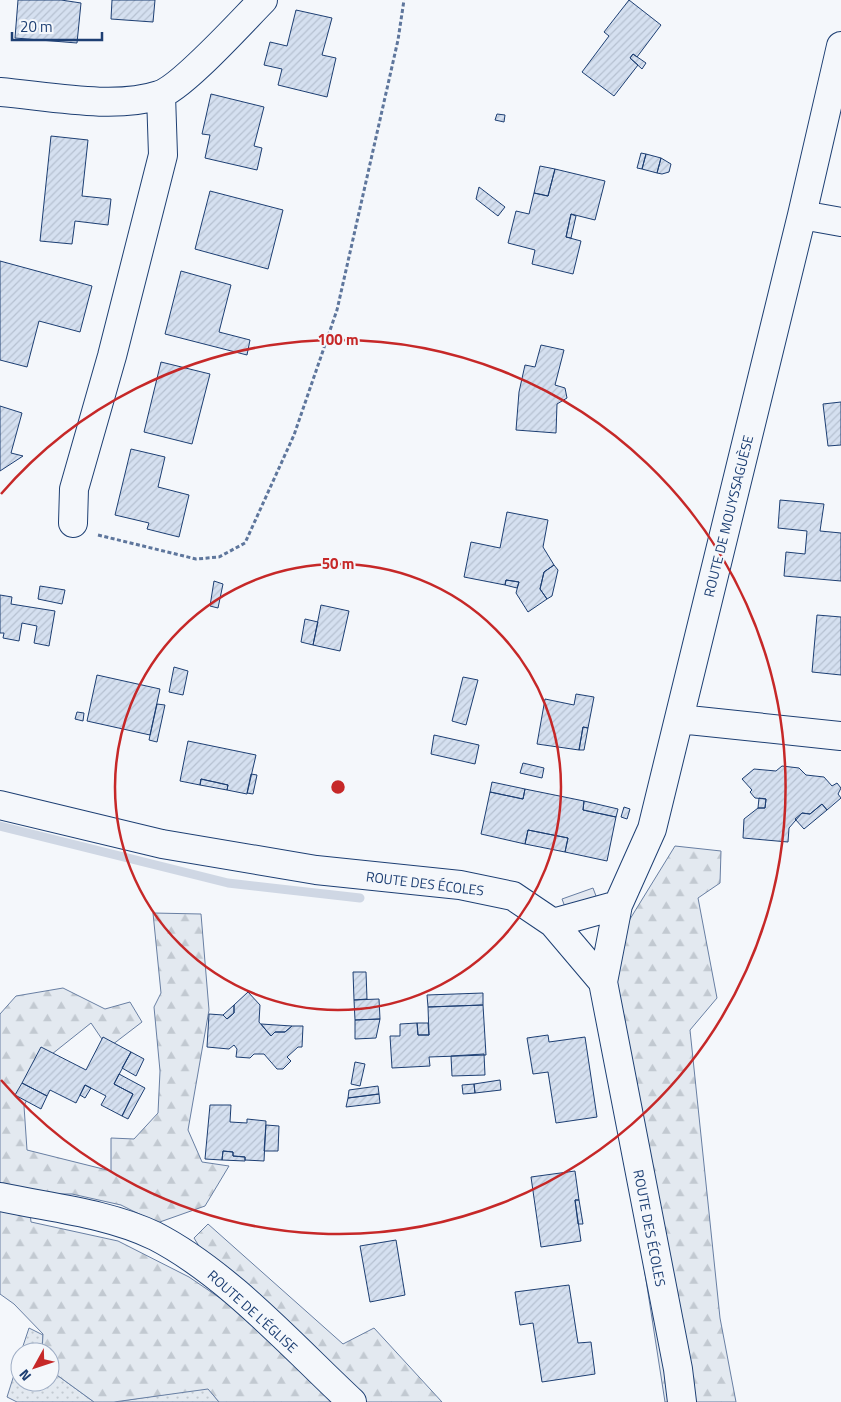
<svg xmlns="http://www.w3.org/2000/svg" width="841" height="1402" font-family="'Titillium Web',sans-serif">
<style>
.grass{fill:url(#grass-dots);stroke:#687fa3}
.forest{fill:url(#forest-firs);stroke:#687fa3}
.parking{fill:#e3e8f0;stroke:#687fa3}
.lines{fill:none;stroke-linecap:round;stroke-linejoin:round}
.stream{stroke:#cfd7e4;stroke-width:9}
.building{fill:url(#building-hatch);stroke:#1d3f73}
.minor-casing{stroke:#1d3f73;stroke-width:30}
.path{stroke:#5e769c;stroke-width:3;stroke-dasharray:4 2.5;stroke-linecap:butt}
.minor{stroke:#f4f7fb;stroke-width:28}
.ring{fill:none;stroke:#c62828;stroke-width:2.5}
.labels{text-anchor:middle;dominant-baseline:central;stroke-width:4;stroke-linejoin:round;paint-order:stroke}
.street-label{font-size:14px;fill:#1d3f73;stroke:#f4f7fb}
.centre{fill:#c62828;stroke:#f4f7fb;stroke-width:2.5}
.ring-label{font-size:15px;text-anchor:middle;font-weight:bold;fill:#c62828;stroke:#f4f7fb;stroke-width:4;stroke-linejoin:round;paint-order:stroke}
</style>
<defs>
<pattern id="grass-dots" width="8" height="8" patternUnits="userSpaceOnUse" patternTransform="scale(1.25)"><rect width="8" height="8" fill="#e3e9f0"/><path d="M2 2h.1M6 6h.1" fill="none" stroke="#c2c9d1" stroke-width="1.8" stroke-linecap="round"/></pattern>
<pattern id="forest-firs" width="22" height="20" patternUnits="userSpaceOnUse" patternTransform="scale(1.25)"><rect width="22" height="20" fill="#e3e9f0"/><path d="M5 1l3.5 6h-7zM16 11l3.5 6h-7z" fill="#c2c9d1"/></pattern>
<pattern id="building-hatch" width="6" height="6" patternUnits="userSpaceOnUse" patternTransform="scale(1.25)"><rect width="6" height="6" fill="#d5e0f0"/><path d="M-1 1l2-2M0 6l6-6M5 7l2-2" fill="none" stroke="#b6c1d1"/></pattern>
</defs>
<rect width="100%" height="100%" fill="#f4f7fb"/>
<!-- grass -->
<path class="grass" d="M29,1328L43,1335L42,1352H21Z
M20,1356V1382H50V1370L94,1402H17L7,1397Z
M208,1388L219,1402H114Z"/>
<!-- forest -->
<path class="forest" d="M675,846L721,851L720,883L698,898L717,998L690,1030L720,1318L736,1402H665L598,971Z
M153,913L201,914L209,1010L188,1130L202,1162L229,1166L205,1206L157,1223L121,1205L72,1194H28L31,1222L118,1241L189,1277L239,1311L194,1238L208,1224L343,1344L374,1328L442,1402H219L208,1389L114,1402H94L50,1370V1352H42L43,1334L14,1304L0,1294V1014L16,996L63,988L105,1009L130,1002L142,1022L108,1048L91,1023L47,1058L29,1095L24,1106L27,1150L111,1171V1138L134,1139L158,1113L160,1071L154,1007L161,993Z"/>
<!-- parking -->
<path class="parking" d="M593,888L599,904L568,915L562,899Z"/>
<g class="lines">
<!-- stream -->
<path class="stream" d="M0,826L228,883L360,898"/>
</g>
<!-- building -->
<path class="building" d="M18,0H61L81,3L77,43L15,38Z
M112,0H155L153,22L111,19Z
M629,0L661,25L637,57L633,54L630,58L638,65L614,96L582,72L609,36L604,32Z
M296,10L332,18L322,55L336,58L327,97L278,85L282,69L264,65L270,42L287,46Z
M633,54L646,63L642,69L630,58Z
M211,94L264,107L254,146L262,148L257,170L205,158L210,135L202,134Z
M497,114L505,115L504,122L495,120Z
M51,136L88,140L82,196L111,199L108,225L75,221L72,244L40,241Z
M641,153L646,154L642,169L637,168Z
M646,154L661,158L657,173L642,169Z
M661,158L671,164L669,172L662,174L657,173Z
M540,166L555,169L548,196L534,193Z
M555,169L605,181L595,220L571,214L566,237L581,241L573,274L532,264L535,250L508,243L516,211L529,214L534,193L548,196Z
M479,187L505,207L498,216L476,199Z
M210,191L283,210L268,269L195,249Z
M571,214L576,216L571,238L566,237Z
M0,261L92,286L80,332L39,321L27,367L0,360Z
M181,271L231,285L219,332L250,340L247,355L165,334Z
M541,345L564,350L555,385L565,388L567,398L557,404L556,433L516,430L519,392L525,365L535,367Z
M161,362L210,374L192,444L144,432Z
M841,402V445L828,446L823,404Z
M0,406L22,413L11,453L23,456L0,471Z
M131,449L165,457L158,487L189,495L179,537L147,529L149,523L115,515Z
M780,500L824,504L820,531L841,533V581L784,576L786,552L805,554L807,531L778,528Z
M507,512L548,520L543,547L554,565L544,572L540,589L547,599L528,612L516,593L519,582L506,580L505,585L464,577L471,542L500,548Z
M554,565L558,570L552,596L547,599L540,589L544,572Z
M506,580L519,582L517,588L505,585Z
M214,581L223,584L218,608L210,606Z
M40,586L65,590L62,604L38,599Z
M0,595L12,597L11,604L55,611L49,646L34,643L37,626L22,623L19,641L3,638L4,633H0Z
M321,605L349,611L340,651L313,645Z
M817,615L841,617V675L812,672Z
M305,619L318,622L313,645L301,642Z
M174,667L188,671L183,695L169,692Z
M97,675L160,689L150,735L87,721Z
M463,677L478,680L466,725L452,721Z
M576,694L594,697L588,728L583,727L579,750L537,744L545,699L574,705Z
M157,704L165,705L157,742L149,740Z
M77,712L84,713L83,721L75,719Z
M583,727L588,728L584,750H579Z
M434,735L479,745L475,764L431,754Z
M188,741L256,755L247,794L227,790L228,785L201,779L200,785L180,781Z
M523,763L544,768L542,778L520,773Z
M782,766L799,768L806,775L824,777L832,786L837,783L841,788L838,794L841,798L827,810L822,804L810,814L802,813L789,828L788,842L743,838L744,819L758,808H765L766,799L755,798L750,792L752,790L742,779L754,769L776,771Z
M251,774L257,775L253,794L247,793Z
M201,779L228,785L227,790L200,785Z
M492,782L525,789L523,799L490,792Z
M525,789L584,801L583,810L616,817L607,861L565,852L568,838L528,830L525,844L481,834L490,792L523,799Z
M759,798L766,799L765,808H758Z
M584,801L618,809L616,817L583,810Z
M822,804L827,810L804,829L795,819L802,813L810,814Z
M624,807L630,809L627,819L621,817Z
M528,830L568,838L565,852L525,844Z
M353,972H366L367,999L354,1000Z
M248,992L260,1005L259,1022L271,1036L275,1032H285L292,1026H303L302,1047H298L287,1057L291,1061L283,1069H277L264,1054H254L250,1058L236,1057L237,1049L234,1045L229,1049L207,1047L209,1014L223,1015L227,1019L234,1013V1005Z
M483,993V1005L428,1007L427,995Z
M379,999L380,1019L355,1020L354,1000Z
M234,1005V1013L227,1019L223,1015Z
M483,1005L486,1055L429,1057L430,1066L392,1068L390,1036H400V1024L417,1023L418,1035H429L428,1007Z
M380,1019L376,1038L355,1039V1020Z
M417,1023H428L429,1035H418Z
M261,1024L292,1026L285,1032H275L271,1036Z
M548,1035L549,1042L585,1037L597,1117L556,1123L548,1072L533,1074L527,1038Z
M103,1037L131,1052L114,1084L133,1094L122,1116L101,1105L106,1096L85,1085L76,1103L50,1090L47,1096L22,1083L41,1047L86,1070Z
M131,1052L144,1059L136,1076L122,1068Z
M484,1054L485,1075L452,1076L451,1056Z
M355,1062L365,1064L360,1086L351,1084Z
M119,1074L145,1088L128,1119L122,1116L133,1094L114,1084Z
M500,1080L501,1090L475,1093L474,1084Z
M22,1083L47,1096L41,1109L15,1095Z
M474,1084L475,1093L463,1094L462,1085Z
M85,1085L91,1088L85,1098L80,1095Z
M378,1086L379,1094L348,1098L349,1090Z
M379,1094L380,1103L346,1107L348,1098Z
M210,1105H231L230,1122L247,1123V1119L266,1121L264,1161L245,1160V1157L233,1156V1152L223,1151L222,1160L205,1159Z
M266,1125L279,1126L278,1151H264Z
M223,1151L233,1152V1156L245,1157V1161L222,1160Z
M575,1171L579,1200H575L581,1241L541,1247L531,1177Z
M575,1200H579L583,1224H578Z
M396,1240L405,1295L370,1302L360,1246Z
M569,1285L578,1343L591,1342L595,1374L542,1382L533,1323L520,1325L515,1292Z"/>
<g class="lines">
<defs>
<path id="minor" d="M0,92C47,96 115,110 159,95C182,88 243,20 263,0
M802,215L841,222
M73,523L74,489L112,356L163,155L161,95
M679,719L841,736
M0,805L162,844L316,870L460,885L513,896L553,923L603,982L678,1369L682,1402
M553,923L618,905
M603,982L618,905L652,829L802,215L841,46
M0,1197C51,1208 107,1213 155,1236C227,1273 293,1347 352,1402"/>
</defs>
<!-- minor casing -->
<use href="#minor" class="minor-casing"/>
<!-- path -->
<path class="path" d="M98,535L196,559L219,557L245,543L294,435L337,310L398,40L404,0"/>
<!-- minor -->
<use href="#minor" class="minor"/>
</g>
<!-- distance rings -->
<g class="ring">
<circle cx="338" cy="787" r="223"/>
<path d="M1 494A447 447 0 1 1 1 1080"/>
</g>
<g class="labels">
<!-- street labels -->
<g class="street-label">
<text transform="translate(728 516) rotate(-76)">ROUTE DE MOUYSSAGUÈSE</text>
<text transform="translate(425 883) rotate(7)">ROUTE DES ÉCOLES</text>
<text transform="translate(650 1228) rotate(79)">ROUTE DES ÉCOLES</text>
<text transform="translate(253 1311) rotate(42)">ROUTE DE L'ÉGLISE</text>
</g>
</g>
<circle cx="338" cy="787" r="8" class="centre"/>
<g class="ring-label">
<text x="338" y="345">100 m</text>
<text x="338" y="569">50 m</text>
</g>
<!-- north arrow -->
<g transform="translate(35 1367) rotate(230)"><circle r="24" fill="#f4f7fb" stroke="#9eadc5"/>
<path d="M0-4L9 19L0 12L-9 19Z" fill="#c62828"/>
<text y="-8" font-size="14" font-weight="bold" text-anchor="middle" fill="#1d3f73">N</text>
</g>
<!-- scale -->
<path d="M12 32v8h90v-8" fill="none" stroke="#1d3f73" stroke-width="2.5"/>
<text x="20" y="32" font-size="15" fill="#1d3f73" stroke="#f4f7fb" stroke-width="4" paint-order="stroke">20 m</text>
</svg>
